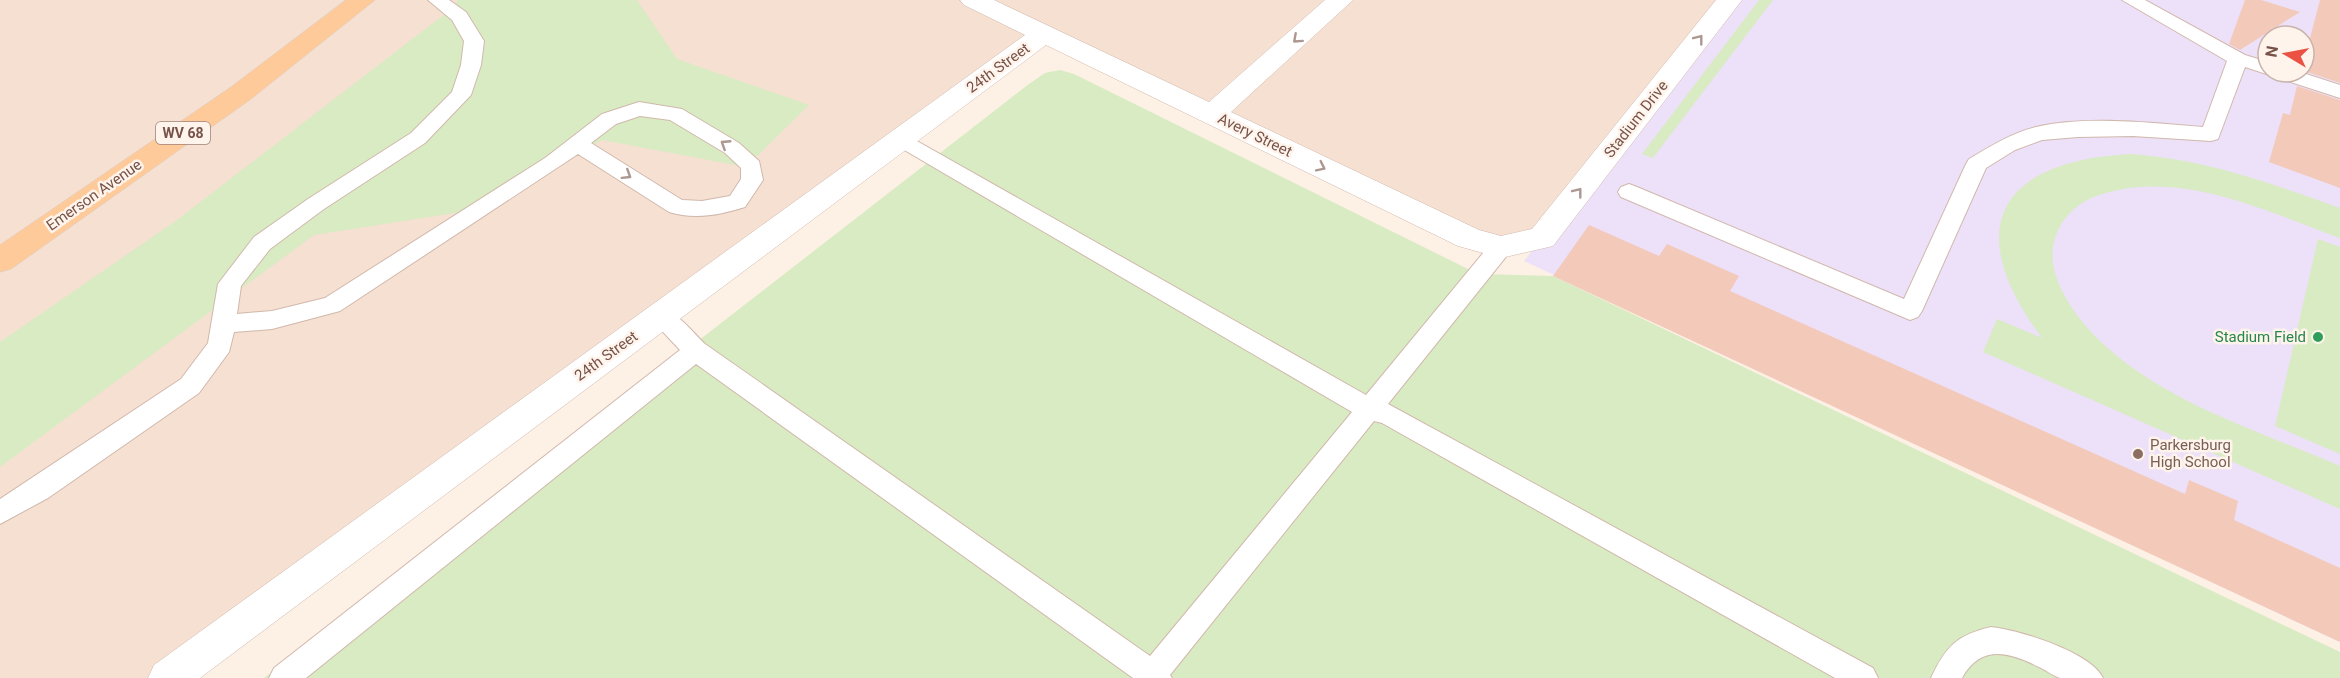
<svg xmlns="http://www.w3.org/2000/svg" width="2340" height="678" font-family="Roboto,sans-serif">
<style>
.residential{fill:#f5e0d2}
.education{fill:#ede0f9;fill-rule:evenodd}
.green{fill:#d8ebc2}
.building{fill:#f3c9ba}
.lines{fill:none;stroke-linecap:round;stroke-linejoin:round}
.lane-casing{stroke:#d1b8ac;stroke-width:2}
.street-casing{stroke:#d1b8ac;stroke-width:1}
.primary-casing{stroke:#d9cfcc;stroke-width:1}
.lane{fill:#fff;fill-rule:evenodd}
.street{fill:#fff;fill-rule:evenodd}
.primary{fill:#feca9a;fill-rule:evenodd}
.oneway{stroke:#ad9791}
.leisure-dot{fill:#2e9e5b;stroke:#fff4eb;stroke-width:2}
.education-dot{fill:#8d6e63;stroke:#fff4eb;stroke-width:2}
.labels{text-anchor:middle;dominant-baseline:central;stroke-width:5;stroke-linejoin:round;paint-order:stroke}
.shield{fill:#fff4eb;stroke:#9f8379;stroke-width:1.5}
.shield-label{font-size:14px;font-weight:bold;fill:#765248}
.street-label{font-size:15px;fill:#765248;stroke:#fff4eb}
.leisure-label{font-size:15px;fill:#27864d;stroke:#fff4eb;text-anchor:end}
.education-label{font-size:15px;fill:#785e54;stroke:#fff4eb;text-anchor:start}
</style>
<rect width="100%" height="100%" fill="#fdf0e4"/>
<!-- residential -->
<path class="residential" d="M0,0H1729L1542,238L1501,247L1044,34L168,678H0Z"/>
<!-- education -->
<path class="education" d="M1729,0H2340V642L1524,261ZM2268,36H2304V72H2268Z"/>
<!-- green -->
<path class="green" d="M458,0H637L677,59L809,105L746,167L602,140L474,210L314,235L0,467V342L177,220L450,10Z
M1759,0H1773L1653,158L1642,154Z
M1060,70L1074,74L1478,274L1553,276L2340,652V678H264L1029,84L1045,73Z
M2130,154C2205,159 2270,183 2340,208V238C2266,211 2179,168 2099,195C2077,203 2060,218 2054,242C2045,277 2076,317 2100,341C2165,403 2259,431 2340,466V509L1983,352L1997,319L2042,338C1961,230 1997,161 2130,154Z
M2318,239L2340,247V454L2275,426Z"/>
<!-- building -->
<path class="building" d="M2245,0H2261L2300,12L2240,50L2229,44Z
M2320,0H2340V83L2304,71V61Z
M2297,86L2340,100V188L2269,162L2283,113L2290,115Z
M1589,225L1659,256L1667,244L1739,276L1730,291L2185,494L2189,480L2238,501L2234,520L2340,568V642L1553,276Z"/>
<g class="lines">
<defs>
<path id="lane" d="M428,0H449L466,12L484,41L481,65L471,95L425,143L324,209L270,249L241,286L237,314L272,311L325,298L545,158L602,114L639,102L682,109L739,143L759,161L763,180L745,207C720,215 694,220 669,212L578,154L340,311L272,329L234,332L229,352L199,393L48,498L0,524V499L181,379L208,343L218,284L254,237L308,199L411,133L452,92L461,65L464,41L452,20ZM640,116L670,120L725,153L741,168V179L730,196L702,201L682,200L591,143L616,124Z
M2122,0H2145L2245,55L2268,62V72H2300L2340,85V98L2245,67L2218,139L2211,141L2133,136L2078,137L2042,140L2015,150L1986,168L1922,311L1918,317L1910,320L1621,197L1618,192L1621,187L1629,184L1637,187L1904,299L1966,164L1969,159C1991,146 2012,133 2036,127C2085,115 2153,123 2203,127L2227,61Z
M901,132L1366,395L1493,241L1501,239L1509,241L1512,247L1509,253L1388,404L1873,668L1878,678H1835L1382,423L1374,421L1170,675L1172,678H1133L696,364L306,678H269L274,668L680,350L648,316L652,310C672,303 691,331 705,344L1150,656L1352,412L894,144L891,139L894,134Z
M1991,627C2019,630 2091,652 2103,678C2090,678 2072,678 2060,678C2053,676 2046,670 2039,667C2009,652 1981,644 1962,678H1931C1946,646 1957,635 1991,627Z"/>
<path id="street" d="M960,0H994L1209,102L1325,0H1353L1231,112L1479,230L1501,236L1532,229L1716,0H1742L1553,246L1501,258L1458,246L1046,45L200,678H148L154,665L1025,35L964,5Z"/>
<path id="primary" d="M346,0H375L251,99L11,269L0,272V245L231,87Z"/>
</defs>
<!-- lane casing -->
<use href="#lane" class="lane-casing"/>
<!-- street casing -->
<use href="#street" class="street-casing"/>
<!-- primary casing -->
<use href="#primary" class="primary-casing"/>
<!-- lane -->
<use href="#lane" class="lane"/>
<!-- street -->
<use href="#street" class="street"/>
<!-- primary -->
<use href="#primary" class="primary"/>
</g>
<!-- one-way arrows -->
<defs><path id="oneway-chevron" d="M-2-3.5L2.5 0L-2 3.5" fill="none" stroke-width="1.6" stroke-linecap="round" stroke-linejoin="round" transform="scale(1.5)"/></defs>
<g class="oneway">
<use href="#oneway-chevron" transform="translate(1297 39) rotate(138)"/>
<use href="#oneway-chevron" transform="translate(1699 39) rotate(-52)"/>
<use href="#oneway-chevron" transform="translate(725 144) rotate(-147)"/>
<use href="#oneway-chevron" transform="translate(1321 167) rotate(26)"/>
<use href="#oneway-chevron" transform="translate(627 175) rotate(32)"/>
<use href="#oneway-chevron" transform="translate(1578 192) rotate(-52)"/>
</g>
<!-- markers -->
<circle class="leisure-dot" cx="2318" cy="337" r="6"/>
<circle class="education-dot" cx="2138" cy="454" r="6"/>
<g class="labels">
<!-- shield labels -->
<rect class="shield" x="156" y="122" width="54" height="22" rx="4.5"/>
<g class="shield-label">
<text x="183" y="133">WV 68</text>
</g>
<!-- street labels -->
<g class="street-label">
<text transform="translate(998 68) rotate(-36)">24th Street</text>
<text transform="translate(1636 119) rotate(-52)">Stadium Drive</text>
<text transform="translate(1255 135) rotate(26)">Avery Street</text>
<text transform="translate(94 195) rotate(-35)">Emerson Avenue</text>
<text transform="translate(606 356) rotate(-36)">24th Street</text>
</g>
<!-- leisure labels -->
<g class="leisure-label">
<text x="2306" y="337">Stadium Field</text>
</g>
<!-- education labels -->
<g class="education-label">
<text x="2150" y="445">Parkersburg<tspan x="2150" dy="17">High School</tspan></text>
</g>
</g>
<!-- north arrow -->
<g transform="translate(2286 54) rotate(280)"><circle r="28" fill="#fff4eb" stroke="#c8b3aa" stroke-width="1.5"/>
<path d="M0-4.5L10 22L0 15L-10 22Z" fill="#eb5244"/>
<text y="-9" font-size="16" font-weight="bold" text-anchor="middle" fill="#765248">N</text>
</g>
</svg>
